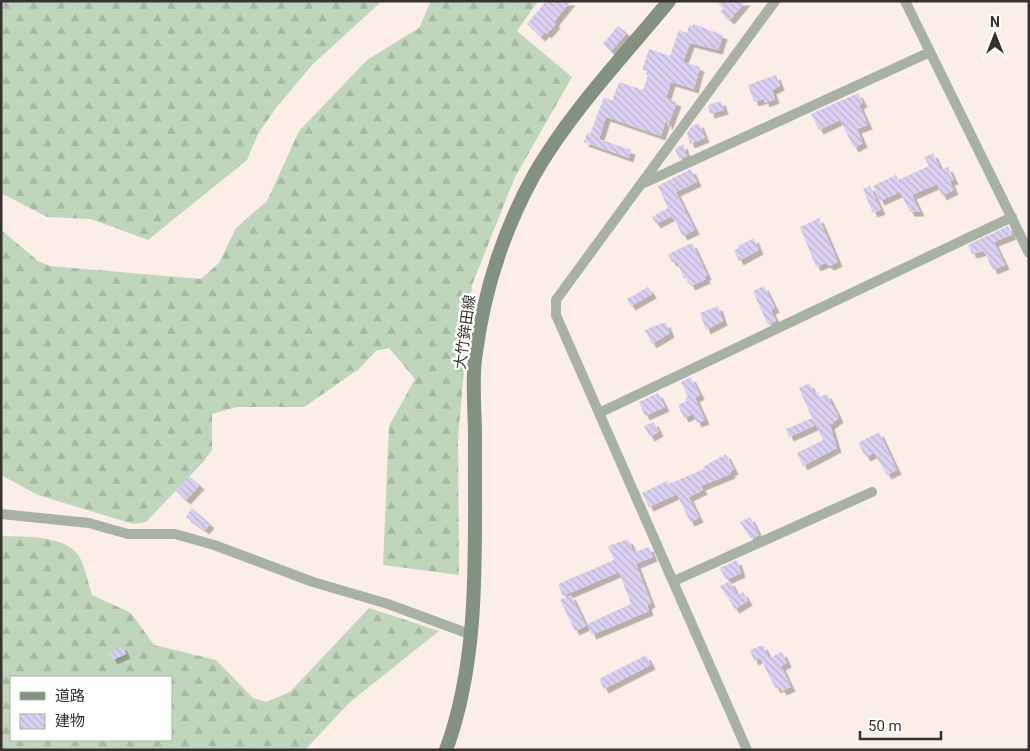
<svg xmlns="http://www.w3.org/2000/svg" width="1030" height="751" font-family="Roboto,'Noto Sans JP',sans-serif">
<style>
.forest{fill:url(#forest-firs);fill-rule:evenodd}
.building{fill:url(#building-back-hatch);filter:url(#shadow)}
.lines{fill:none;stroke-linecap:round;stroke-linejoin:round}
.minor{stroke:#a7b1a5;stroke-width:10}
.secondary{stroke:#839180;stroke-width:14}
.labels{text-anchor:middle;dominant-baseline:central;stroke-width:5;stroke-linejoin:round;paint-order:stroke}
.street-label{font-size:15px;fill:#373230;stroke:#fefefe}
</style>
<defs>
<pattern id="forest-firs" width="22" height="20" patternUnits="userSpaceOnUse" patternTransform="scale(1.25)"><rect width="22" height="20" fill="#bfd6bc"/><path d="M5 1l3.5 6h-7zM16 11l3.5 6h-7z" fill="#a5b8a2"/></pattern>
<pattern id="building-back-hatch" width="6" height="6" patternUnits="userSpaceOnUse" patternTransform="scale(1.25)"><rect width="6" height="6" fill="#dad1f2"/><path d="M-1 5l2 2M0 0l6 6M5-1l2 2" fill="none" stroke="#bcb4d0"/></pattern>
<filter id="shadow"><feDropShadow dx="4.5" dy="4.5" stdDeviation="0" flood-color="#0004"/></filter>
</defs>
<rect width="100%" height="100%" fill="#fbede8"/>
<!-- forest -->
<path class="forest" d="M1,1H382L312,65L276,108L258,134L247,160L148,240L91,219L47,217L1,193Z
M431,1H538L517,31L572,77L515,177L472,285L458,437L459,575L383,565L389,426L415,379L389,348L376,351L359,369L304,407H237L212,414V450L204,461L146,522L133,524L38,495L1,475V230L38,261L50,266L201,279L219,263L236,228L267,201L299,131L367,60L419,28Z
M1,536C24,537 67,534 80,558C86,569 88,584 92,595L131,613L154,645L216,660L253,698L266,702L290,692L369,608L439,631L349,703L305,750H1ZM11,677H171V740H11Z"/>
<!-- building -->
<path class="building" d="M546,1H571L557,18L554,23L556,24L547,34L545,32L541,37L527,24Z
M716,1H746L730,20L720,12L724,8Z
M693,24L723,35L718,50L690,43L683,62L700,67L694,89L671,82L666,98L677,102L668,126L666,120L661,136L606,117L599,139L631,150L629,158L584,142L587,133L590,134L604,97L612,101L619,82L643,90L649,72L642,70L649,49L670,56L679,30L687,33L689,25L693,26Z
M618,26L627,33L611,51L603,44Z
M776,75L780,86L772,90L775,99L765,103L764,99L754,102L748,85Z
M858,93L863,103L859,105L868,125L857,129L863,143L854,148L840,120L819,130L811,114Z
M721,101L724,110L710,114L708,105Z
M699,123L705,138L690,144L687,133L692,126Z
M683,144L687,156L679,159L675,149Z
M933,153L941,170L948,167L954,180L950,181L954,190L942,196L937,184L912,195L920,212H910L900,192L880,201L873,186L896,175L898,180L929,166L924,157Z
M691,169L697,182L676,192L695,230L683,236L672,216L656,224L652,217L668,208L658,186Z
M870,186L881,210L873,213L863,189Z
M819,218L838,262L830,266L825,263L816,267L800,227Z
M1008,226L1012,235L994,242L1005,265L993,270L984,251L972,254L968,245Z
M754,238L759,250L739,261L734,250L739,248L738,246Z
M692,243L707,275L705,276L706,279L691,286L686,278L684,279L677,262H672L668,254Z
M764,286L775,308L771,310L776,321L768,325L753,291Z
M648,287L652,294L631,306L627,299Z
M718,306L723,321L706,330L700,313Z
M662,323H666L670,333L652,344L645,330Z
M691,377L700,395L695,398L705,420L697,423L693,414L684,418L678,405L687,401L685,398L688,397L681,382Z
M809,383L815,394L818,392L820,397L827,394L839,418L830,425L837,448L803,466L797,453L823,440L816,425L789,437L786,429L812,418L799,388Z
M658,393L665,407L645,416L639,402Z
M654,422L659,432L650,437L644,426Z
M879,432L897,470L887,475L874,453L866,457L858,443Z
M726,454L734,470L730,472L731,474L701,486L703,490L689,497L699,518L690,522L677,494L649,507L642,493L667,481L669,484L704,469L703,467Z
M189,476L200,485L186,500L176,491Z
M192,508L210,524L205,530L186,517Z
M750,517L759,535L751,539L740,522Z
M628,539L634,552L649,547L653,557L636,564L651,603L647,605L649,611L592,635L587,624L631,604L619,572L563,596L558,584L614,560L608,546Z
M737,560L741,573L726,580L720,568Z
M730,581L737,595L743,592L748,601L735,609L720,586Z
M571,595L586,626L575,631L560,600Z
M763,645L769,658L782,652L787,663L781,666L791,687L782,691L780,687L776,689L760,658L754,661L750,650Z
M122,646L126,654L113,660L109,653Z
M646,655L651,665L604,689L599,679Z"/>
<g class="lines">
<!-- minor -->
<path class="minor" d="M905,1L1029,253
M644,183L930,52
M599,413L1012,217
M1,514L89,523L128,534H175L214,545L313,582L388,604L472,635
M674,581L872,492
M747,750L556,315V300L775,1"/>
<!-- secondary -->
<path class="secondary" d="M446,750C482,653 474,539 475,436C475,411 472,384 475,359C483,295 503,231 534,175C570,112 623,57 669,1"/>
</g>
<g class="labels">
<!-- street labels -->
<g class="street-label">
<text transform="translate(465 332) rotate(-82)">大竹鉾田線</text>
</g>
</g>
<!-- border -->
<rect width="1030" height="751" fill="none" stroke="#373230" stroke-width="5"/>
<!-- legend -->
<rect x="10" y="676" width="162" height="65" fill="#fefefe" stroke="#aeacac"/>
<rect x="20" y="692" width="25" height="8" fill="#839180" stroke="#aeacac"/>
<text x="55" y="701" font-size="15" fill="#373230">道路</text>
<rect x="20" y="714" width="25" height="15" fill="url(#building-back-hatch)" stroke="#aeacac"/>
<text x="55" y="726" font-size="15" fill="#373230">建物</text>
<!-- north arrow -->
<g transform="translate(995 35)" stroke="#fefefe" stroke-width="4" paint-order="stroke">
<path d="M0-4L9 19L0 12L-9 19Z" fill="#373230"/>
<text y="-8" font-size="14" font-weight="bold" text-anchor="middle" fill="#373230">N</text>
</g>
<!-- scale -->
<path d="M860 731v8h81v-8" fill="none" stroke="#373230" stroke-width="2.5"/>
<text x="868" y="731" font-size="15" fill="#373230" stroke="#fefefe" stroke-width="4" paint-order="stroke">50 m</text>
</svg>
